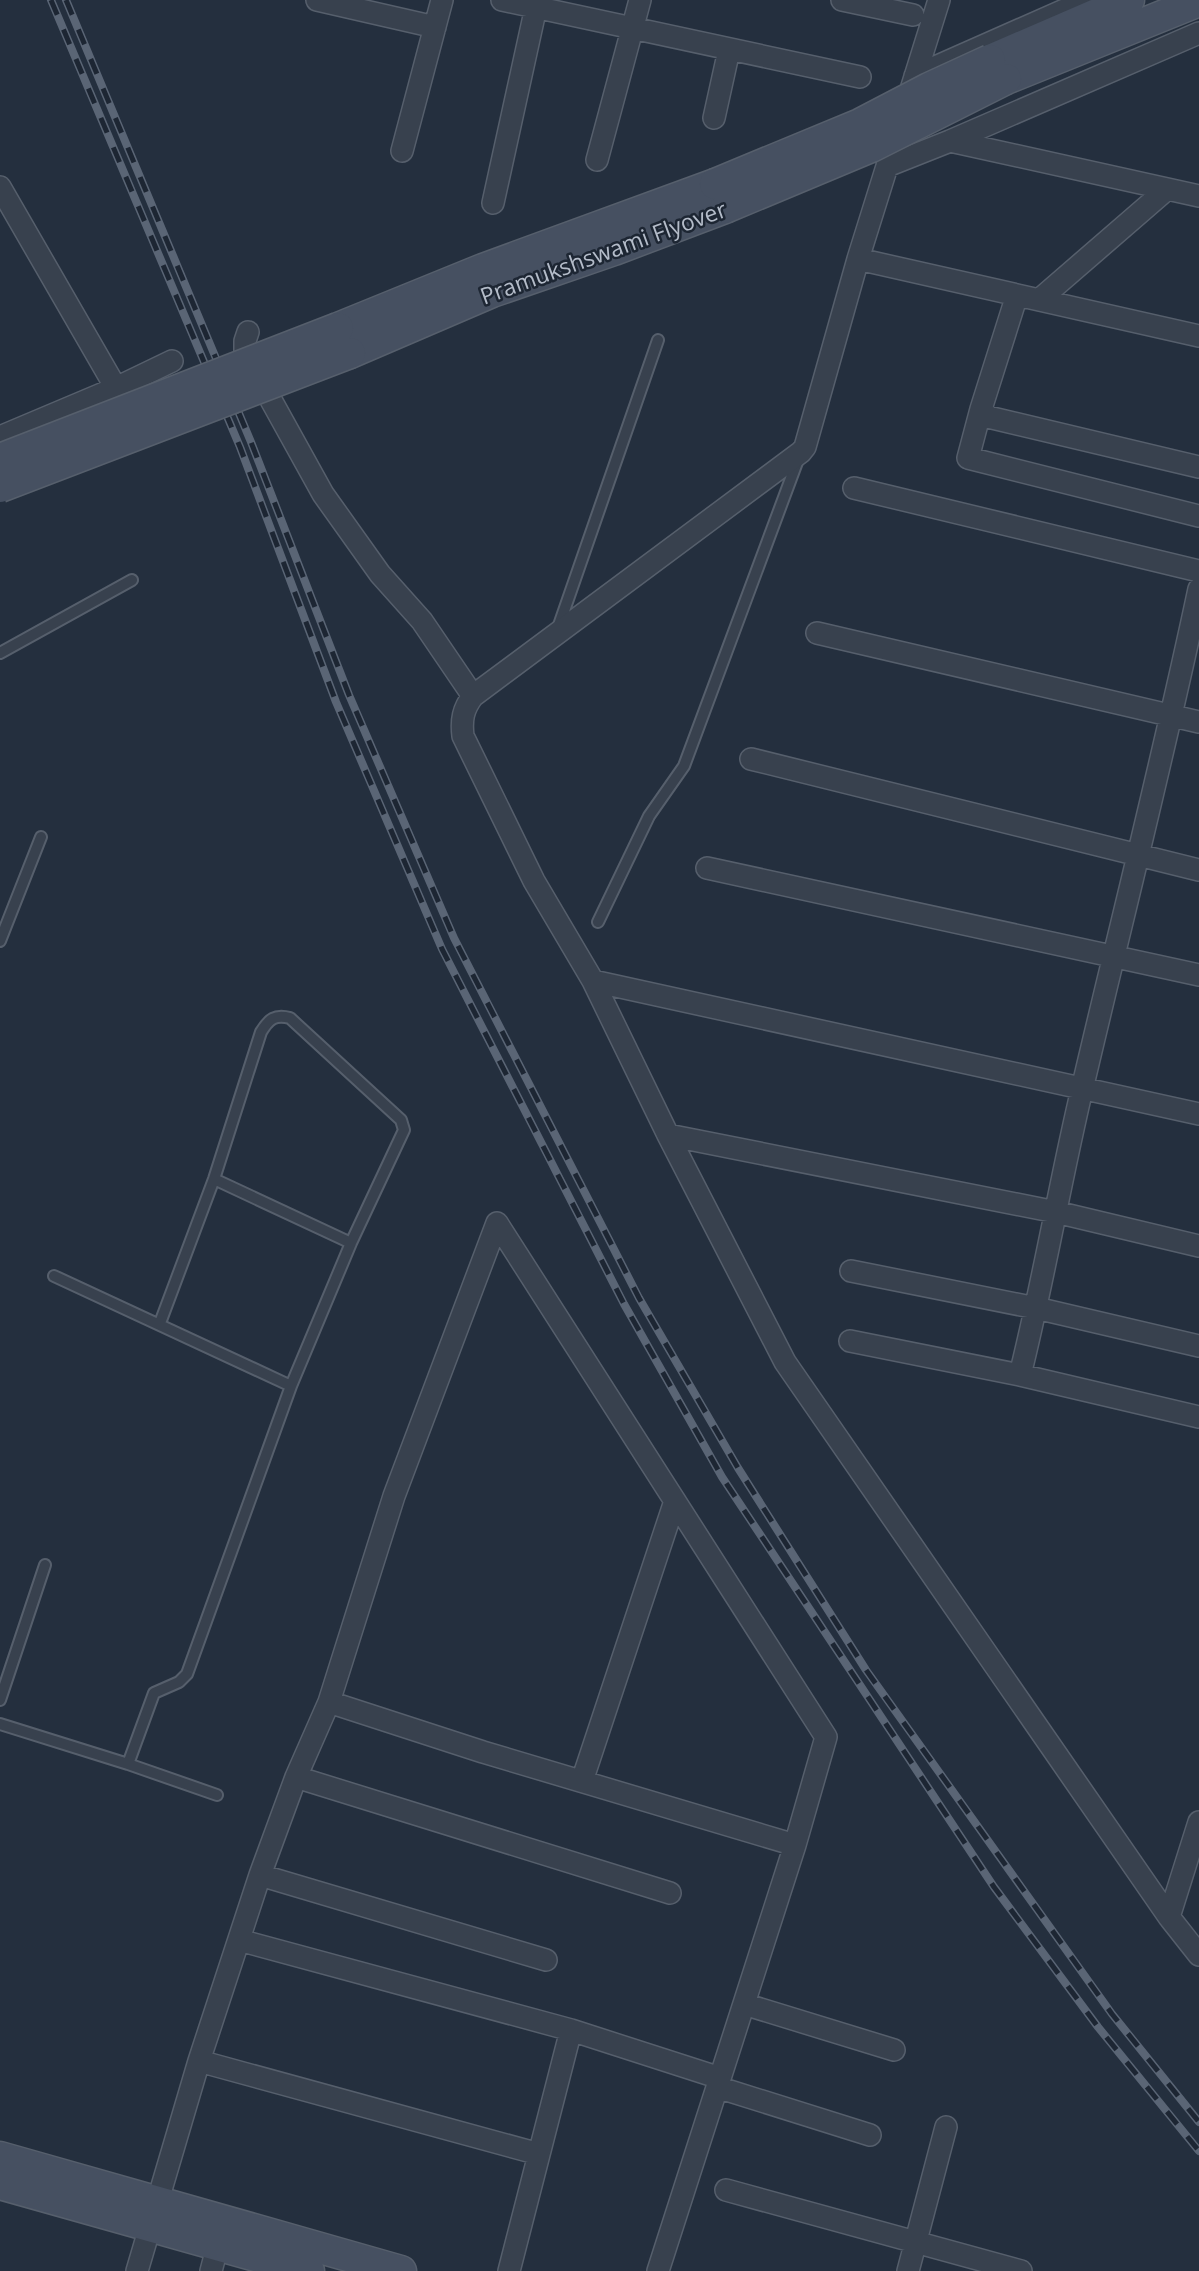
<svg xmlns="http://www.w3.org/2000/svg" width="1199" height="2271" font-family="'Open Sans',sans-serif">
<style>
.lines{fill:none;stroke-linecap:round;stroke-linejoin:round}
.lane-casing{stroke:#565f6c;stroke-width:14}
.street-casing{stroke:#565f6c;stroke-width:24}
.secondary-casing{stroke:#565f6c;stroke-width:33}
.lane{stroke:#38414e;stroke-width:10}
.street{stroke:#38414e;stroke-width:21}
.secondary{stroke:#465061;stroke-width:30}
.rail-casing{stroke:#5a6575;stroke-width:8}
.rail{stroke:#1d2633;stroke-width:5;stroke-dasharray:16;stroke-linecap:butt}
.secondary-bridge-casing{stroke:#565f6c;stroke-width:33;stroke-linecap:butt}
.secondary-bridge{stroke:#465061;stroke-width:30}
.labels{text-anchor:middle;dominant-baseline:central;stroke-width:5;stroke-linejoin:round;paint-order:stroke}
.street-label{font-size:23px;fill:#b4bcc9;stroke:#1d2633}
</style>
<rect width="100%" height="100%" fill="#242f3e"/>
<g class="lines">
<defs>
<path id="lane" d="M558,628L658,340
M0,653L132,580
M598,922L649,816L684,766L799,457
M0,941L41,837
M214,1179L351,1243
M54,1276L291,1386
M0,1700L45,1565
M0,1724L128,1764L217,1795
M128,1764L154,1693L179,1682L187,1674L291,1386L351,1243L404,1130L401,1120L290,1018C275,1014 269,1019 261,1032L214,1179L160,1323"/>
<path id="street" d="M317,0L435,27
M502,0L860,77
M842,0L913,15
M939,0L858,259L805,447L801,452L473,696C463,709 461,720 463,736L534,881L593,981L668,1135L785,1362L1169,1917L1199,1955
M915,76L1087,0
M714,118L729,50
M950,141L1199,196
M402,151L442,0
M597,160L640,0
M887,166L950,141L1199,33
M0,187L116,388
M493,203L536,7
M858,259L1199,336
M1017,295L981,409L988,417L1199,467
M1039,300L1166,190
M248,332L245,341V353L323,494L380,574L422,621L473,696
M981,409L968,458L1199,516
M0,437L116,388L172,361
M854,488L1199,571
M817,633L1199,722
M751,759L1199,870
M707,868L1199,975
M593,981L1199,1114
M668,1135L1056,1212L1199,1246
M851,1271L1036,1308L1199,1346
M850,1341L1020,1375L1199,1417
M1020,1375C1044,1279 1060,1181 1083,1085C1122,919 1164,755 1199,589
M329,1702L483,1752L795,1845
M296,1777L670,1893
M582,1781L675,1501
M260,1875L546,1960
M1169,1917L1199,1822
M239,1940L571,2030L720,2078
M744,2004L894,2050
M199,2061L539,2154
M717,2087L870,2135
M726,2190L1021,2271
M137,2271L199,2061L260,1875L296,1777L329,1702L394,1496L497,1223L826,1737L795,1845L658,2271
M211,2271L221,2233
M509,2271L571,2030
M908,2271L946,2127"/>
<path id="secondary" d="M990,60L1129,0
M1006,79L1199,1
M338,328L483,269L715,184
M350,353L492,292L614,250L725,208
M0,2157L401,2271
M0,2184L309,2271"/>
</defs>
<!-- lane casing -->
<use href="#lane" class="lane-casing"/>
<!-- street casing -->
<use href="#street" class="street-casing"/>
<!-- secondary casing -->
<use href="#secondary" class="secondary-casing"/>
<!-- lane -->
<use href="#lane" class="lane"/>
<!-- street -->
<use href="#street" class="street"/>
<!-- secondary -->
<use href="#secondary" class="secondary"/>
<defs>
<path id="rail" d="M51,0L240,447L336,702L442,949L624,1304L722,1477L994,1887L1098,2027L1199,2151
M66,0L251,442L349,695L454,938L639,1298L738,1468L866,1670L1112,2014L1199,2122"/>
</defs>
<!-- rail casing -->
<use href="#rail" class="rail-casing"/>
<!-- rail -->
<use href="#rail" class="rail"/>
<defs>
<path id="secondary-bridge" d="M715,184L860,124L929,88L990,60
M725,208L871,147L1006,79
M0,459L338,328
M0,487L350,353"/>
</defs>
<!-- secondary-bridge casing -->
<use href="#secondary-bridge" class="secondary-bridge-casing"/>
<!-- secondary-bridge -->
<use href="#secondary-bridge" class="secondary-bridge"/>
</g>
<g class="labels">
<!-- street labels -->
<g class="street-label">
<text transform="translate(603 252) rotate(-20)">Pramukshswami Flyover</text>
</g>
</g>
</svg>
